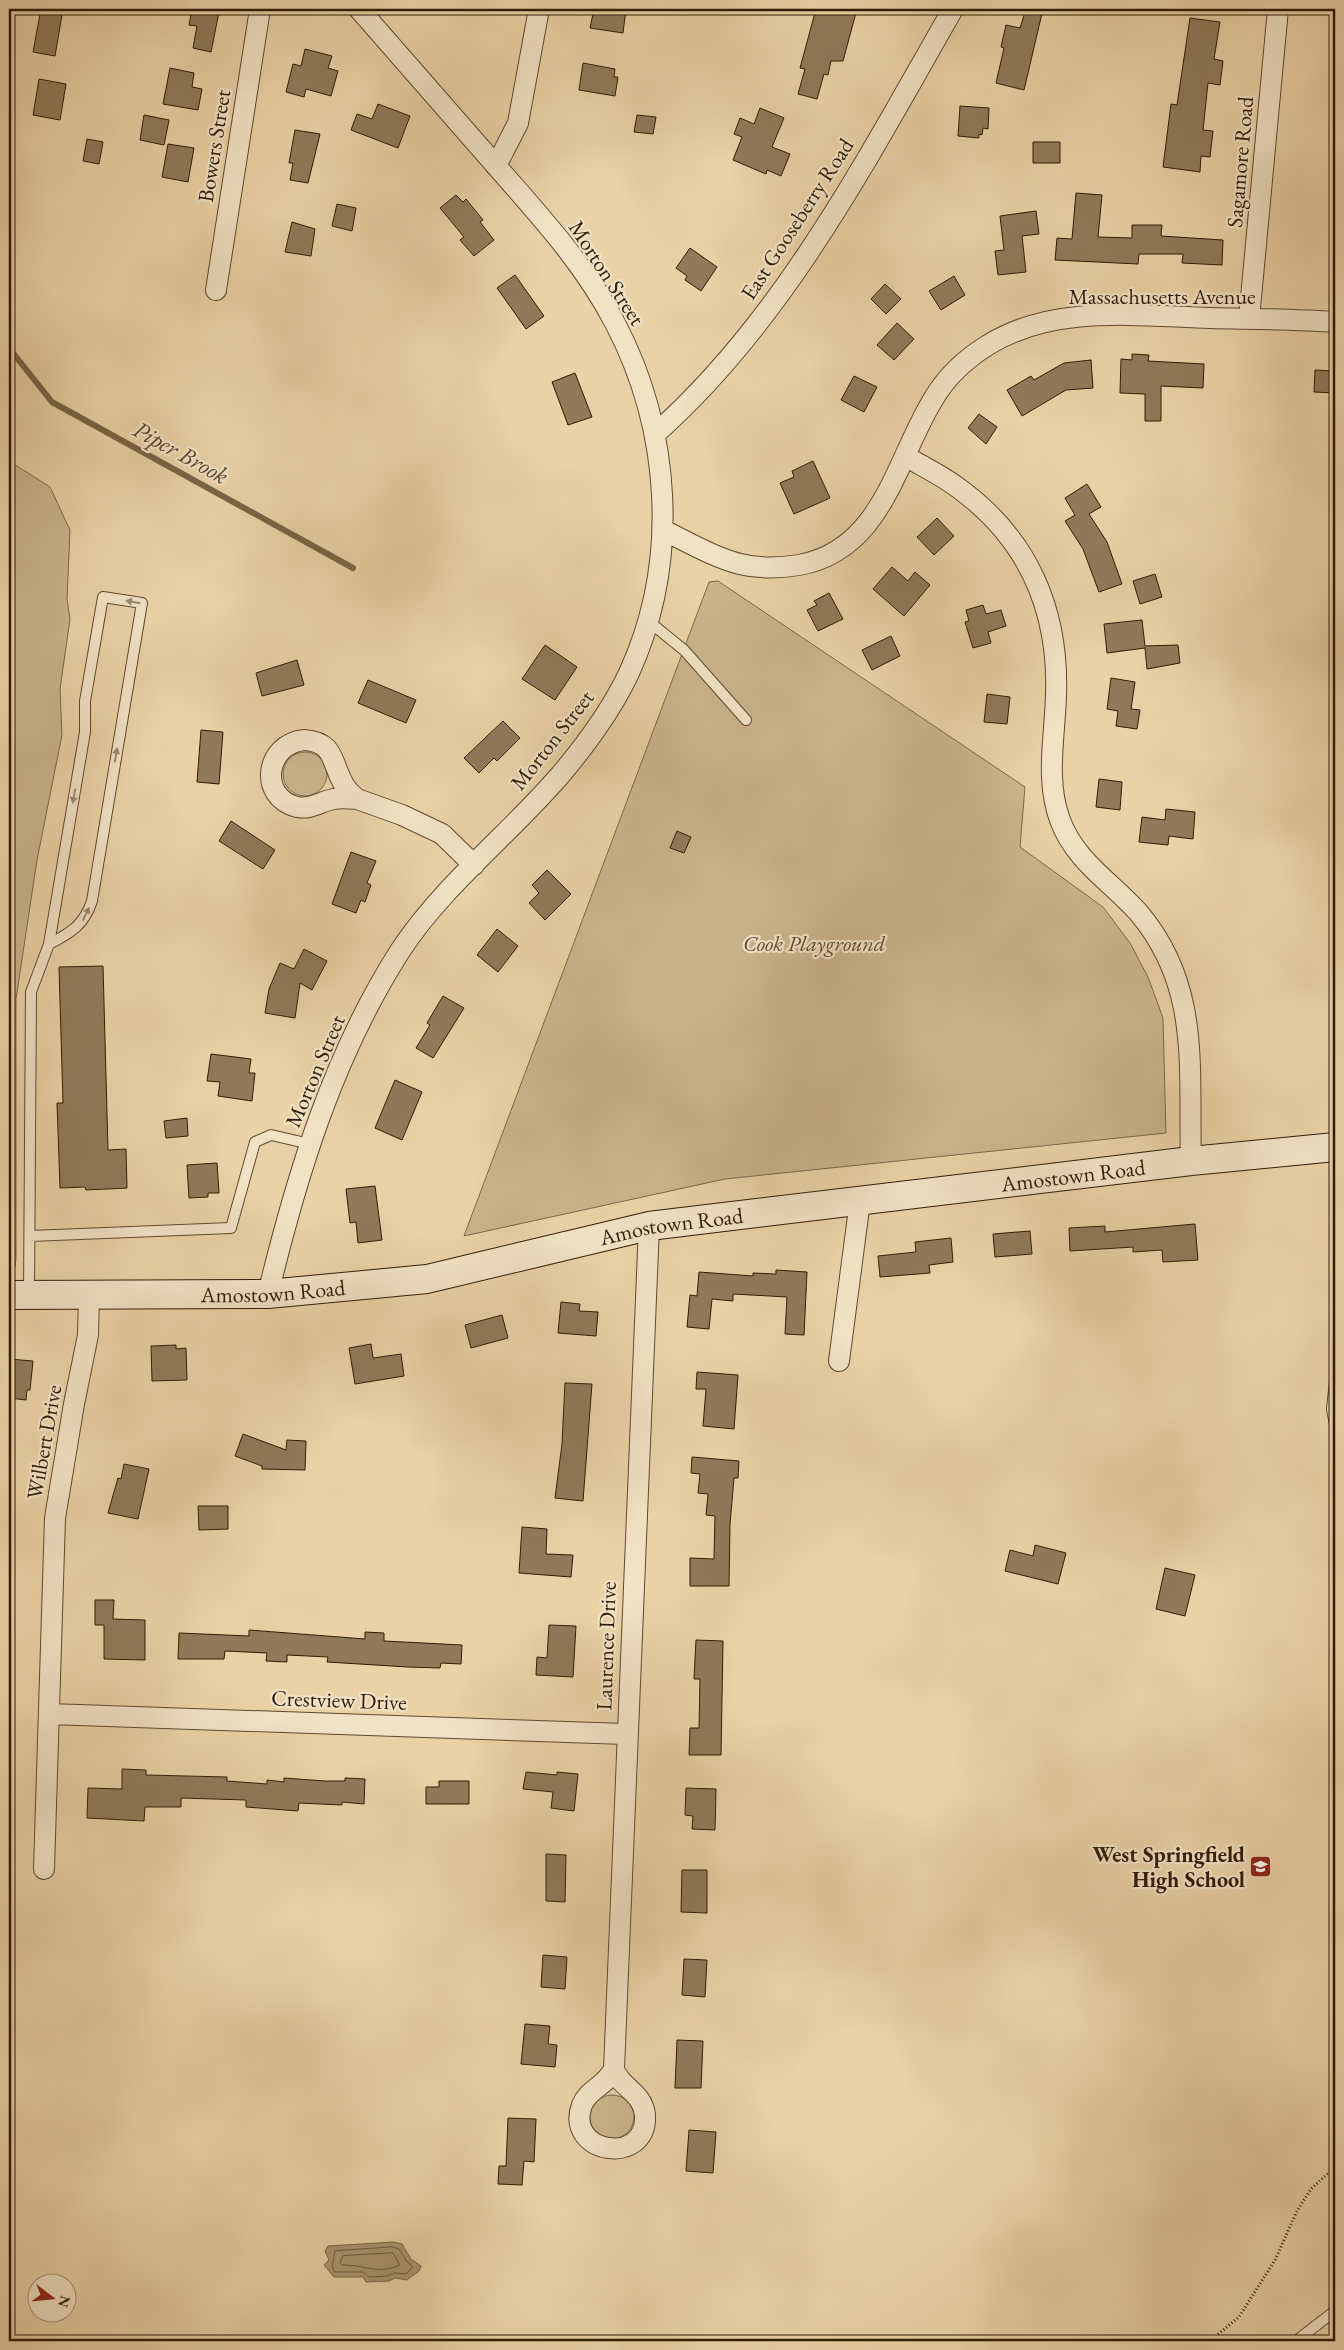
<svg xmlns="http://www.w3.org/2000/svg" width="1344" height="2350" font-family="'EB Garamond',serif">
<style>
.green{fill:#cab38b;stroke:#7c6749}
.water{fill:#aa9470;stroke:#796446}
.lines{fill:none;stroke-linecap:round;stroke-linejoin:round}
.shore{stroke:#6c583c;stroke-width:1}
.stream{stroke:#796446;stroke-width:6}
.building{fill:#907a5a;stroke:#2f1b07}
.lane-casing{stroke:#5e492f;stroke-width:12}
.street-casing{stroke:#5e492f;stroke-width:22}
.secondary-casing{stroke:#2f1b07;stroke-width:30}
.path{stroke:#2f1b07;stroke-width:3;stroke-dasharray:1 2.5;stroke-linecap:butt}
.lane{stroke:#f1e2c5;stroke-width:10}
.street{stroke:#f1e2c5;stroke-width:20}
.secondary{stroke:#f1e2c5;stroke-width:28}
.oneway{fill:#9a8870}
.labels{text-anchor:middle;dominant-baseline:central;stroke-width:4.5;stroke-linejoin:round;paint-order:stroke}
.street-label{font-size:22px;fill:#2f1b07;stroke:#f1e2c5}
.park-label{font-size:22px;font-style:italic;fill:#5e492f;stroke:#f1e2c5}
.poi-label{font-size:22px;font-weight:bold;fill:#2f1b07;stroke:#f1e2c5;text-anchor:end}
.water-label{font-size:24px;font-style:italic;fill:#5a452c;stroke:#f1e2c5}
</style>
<rect width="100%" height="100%" fill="#ead2a6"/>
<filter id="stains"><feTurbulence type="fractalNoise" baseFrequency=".004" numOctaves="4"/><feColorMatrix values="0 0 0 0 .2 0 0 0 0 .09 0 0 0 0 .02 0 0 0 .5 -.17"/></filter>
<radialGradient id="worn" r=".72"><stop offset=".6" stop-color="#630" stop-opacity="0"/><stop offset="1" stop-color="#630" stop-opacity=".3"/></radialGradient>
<!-- green -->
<path class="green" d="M9,461L50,487L70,530L67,599L70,619L60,689L62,735L37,860L16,999V1259L15,1267L9,1275Z
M718,581L1025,787L1020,847L1103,907L1130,943L1148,977L1163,1018L1166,1133L725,1179L464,1236L709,582Z
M283 774a22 22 0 1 1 44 0a22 22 0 1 1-44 0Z
M590 2117a22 22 0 1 1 44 0a22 22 0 1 1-44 0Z"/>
<!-- water -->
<path class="water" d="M394,2242L402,2244L411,2259L421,2266L419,2271L407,2280L395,2278L389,2281L366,2282L363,2277H334L324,2265L329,2260L325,2251L328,2246Z"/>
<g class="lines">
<!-- shore -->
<path class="shore" d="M393,2247L399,2249L407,2262L413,2267L406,2274L395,2273L387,2276L369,2277L363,2272H335L332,2267L335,2251Z
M393,2253L400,2265C378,2275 366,2265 342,2265L340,2263L343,2256Z"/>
<!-- stream -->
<path class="stream" d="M9,348L52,402L353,568"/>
</g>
<!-- building -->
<path class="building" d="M41,9H63L55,56L33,52Z
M192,9L219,12L211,52L193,48L197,26L189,25Z
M594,9H626L623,33L590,28Z
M816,9H857L843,61H831L828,75L824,74L817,99L798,94L805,69L800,68Z
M1026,9H1043L1024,90L996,83L1004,48L1001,47L1006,25L1020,28Z
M1190,18L1220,22L1214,59L1223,61L1220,85L1208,83L1203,130L1213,131L1210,157L1201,156L1200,172L1163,167L1171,104L1177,105Z
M305,49L332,56L328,68L338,71L331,96L306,89L304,97L286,92L293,64L301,66Z
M583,63L615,69L614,77H618L615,96L579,90Z
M170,68L194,73L192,87L202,89L198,110L163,104Z
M39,79L66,84L60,120L33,115Z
M378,104L410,116L398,148L351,130L357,114L372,119Z
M960,106L989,108L988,129L983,128L982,135L979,134V138L958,136Z
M760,108L784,118L772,147L790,154L781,176L767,170L766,174L733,160L742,137L734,134L740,118L754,124Z
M144,115L169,120L164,145L140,140Z
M637,115L656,117L653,134L634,132Z
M295,130L320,134L308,183L290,180L293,163H289Z
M87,139L103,142L99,164L83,161Z
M1033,142H1060V163H1033Z
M168,144L194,148L188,182L162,177Z
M1076,193L1102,195L1098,237L1132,238V225H1162L1161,236L1223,240L1222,265L1182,263L1183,254H1139L1138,264L1055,260L1057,238L1072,239Z
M456,195L463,202L466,199L483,220L480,222L494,240L474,256L460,240L464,237L440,208Z
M337,204L356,208L352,231L332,226Z
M1036,211L1039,234L1022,236L1026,272L998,275L995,251L1004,250L1000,216Z
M292,222L315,229L311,256L285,252Z
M690,248L717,267L701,291L685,280L687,276L676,268Z
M515,275L544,316L526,329L497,288Z
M954,276L965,295L941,310L929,291Z
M885,284L901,299L886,314L871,299Z
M897,323L914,339L894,360L877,345Z
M1132,354L1149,355L1148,361L1204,364L1203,388L1161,386V421H1145V394L1120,393L1121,359L1132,360Z
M1091,360L1093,388L1066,390L1022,416L1007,390L1031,376L1034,380L1064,363Z
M1315,370L1335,371V393L1314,392Z
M575,373L592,417L568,425L552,382Z
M854,376L877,387L864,412L841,400Z
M979,414L997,427L986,444L968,428Z
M813,461L830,498L794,514L780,483L794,477L792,471Z
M1087,484L1101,507L1089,514L1107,542L1122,584L1099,592L1083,549L1065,521L1075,515L1065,498Z
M937,518L954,536L934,555L917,537Z
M892,567L908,581L915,572L930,585L904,616L873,589Z
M1155,574L1162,597L1140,604L1133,581Z
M829,593L843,619L818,631L807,610L817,605L814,601Z
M983,605L986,614L1001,610L1006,626L988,632L991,643L973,648L965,622L969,621L966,610Z
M1142,620L1145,646L1178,645L1180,663L1147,669L1145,648L1107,653L1104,624Z
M891,636L900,656L872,670L862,650Z
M545,645L577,667L555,700L522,679Z
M297,660L304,685L262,696L256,673Z
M1111,678L1135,682L1131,709L1140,710L1137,729L1116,726L1118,711L1107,709Z
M368,680L416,700L406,723L358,703Z
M987,694L1010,697L1007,724L984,722Z
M503,721L520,738L497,761L494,758L479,773L464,758Z
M201,730L223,732L219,784L197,782Z
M1099,779L1122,782L1120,810L1096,807Z
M1166,809L1195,812L1193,839L1169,836L1168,845L1139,842L1142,817L1165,820Z
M231,821L275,850L263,869L219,841Z
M677,831L691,837L684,853L670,848Z
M351,852L376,861L367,883L371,885L365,902L361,900L356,913L332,904Z
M547,870L571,894L545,920L529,903L539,893L532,885Z
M497,929L518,946L498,972L477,955Z
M304,949L327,961L312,990L300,983L295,1018L265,1013L269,989L280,963L294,969Z
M103,966L108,1150L126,1149L127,1188L86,1190L85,1187L60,1188L57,1103H63L59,967Z
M443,996L464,1008L433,1058L416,1048L430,1025L427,1023Z
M211,1054L251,1059L249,1073H255L252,1101L218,1096L220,1082L207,1081Z
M395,1080L422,1092L402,1140L375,1128Z
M187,1118L188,1136L166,1138L164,1121Z
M217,1163L219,1193H208V1197L189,1198L187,1165Z
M375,1186L382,1240L358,1243L356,1222L350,1223L346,1189Z
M1195,1224L1198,1260L1163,1262L1162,1250L1133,1252V1247L1070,1251L1069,1228L1105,1226V1232Z
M1030,1231L1032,1254L995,1257L993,1234Z
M951,1238L953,1262L929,1265L930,1273L880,1277L878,1256L916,1252L915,1242Z
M776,1270L807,1272L804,1335L785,1334L787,1297L733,1294V1301L712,1299L709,1329L687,1327L690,1295L697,1296L699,1272L753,1276V1273L776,1274Z
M561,1302L580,1304L579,1311L598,1312L596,1336L558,1333Z
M502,1315L508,1338L471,1348L465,1325Z
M371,1344L373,1358L401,1354L404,1376L355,1384L349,1348Z
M176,1345V1349L186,1348L187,1380L152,1381L151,1346Z
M9,1359L33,1361L30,1390H27L26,1400L9,1398Z
M697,1372L738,1375L734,1429L703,1426L706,1389H696Z
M565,1383L592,1384L583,1501L555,1498L562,1444Z
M243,1434L286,1450L287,1440L306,1441L305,1470L262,1469V1466L235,1456Z
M692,1457L739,1461L738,1478H734L730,1524L729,1586H690V1558L714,1559L715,1516L706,1515L708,1494L698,1493L700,1474L691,1473Z
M124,1464L149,1469L138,1519L108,1513L118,1478L121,1479Z
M198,1506H228V1529L199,1530Z
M522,1527L547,1529L546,1554L573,1555L571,1577L519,1573Z
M1035,1545L1066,1553L1058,1584L1005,1571L1010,1550L1033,1556Z
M1165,1568L1195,1575L1185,1616L1156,1609Z
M95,1600H114L113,1619L145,1620V1660L104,1659V1625H95Z
M549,1625L576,1626L573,1677L536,1675L537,1657L547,1658Z
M249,1630L365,1639V1632L384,1633V1641L462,1645L461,1664L441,1663L440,1668L408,1667L327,1662L328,1657L287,1655V1662L266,1661L267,1653L225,1651L224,1659H178L179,1633L249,1636Z
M696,1640L723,1641L721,1755H689L690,1728H699L700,1679H694Z
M122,1769L146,1770V1775L227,1777V1781L267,1784V1780L284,1782V1778L325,1781H345V1778L365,1779L364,1804L342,1802V1805L299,1803L298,1811L246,1807V1800L181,1798V1807H145L144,1821L87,1818L88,1788L122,1789Z
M526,1772L557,1775V1772L578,1774L574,1811L551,1808L553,1792L523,1789Z
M439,1781H469V1804H426V1787H439Z
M686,1788L716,1789L715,1830L692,1829L693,1816L685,1815Z
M546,1854L566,1855L565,1902L546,1901Z
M682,1870H707V1913L681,1912Z
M543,1955L567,1957L565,1989L541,1987Z
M684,1959L707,1960L705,1997L682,1995Z
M525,2024L550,2026L548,2044L557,2045L555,2067L521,2064Z
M677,2040L703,2041L701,2088H675Z
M508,2118L536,2119L534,2162L524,2161L522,2185L498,2184L499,2166H506Z
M689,2130L716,2132L713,2173L686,2171Z"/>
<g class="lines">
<defs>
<path id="lane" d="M647,620L684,650L746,720
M30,1236L231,1228L255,1142L271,1135L310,1144
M29,1294L31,992L49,944L85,732V701L103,597L142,603L92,901C84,925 71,933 49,944
M1335,1381L1332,1409L1335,1425
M1296,2341L1335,2311"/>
<path id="street" d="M496,166L518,123L539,9
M216,290L260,9
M1249,319L1278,9
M655,434C784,320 868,157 953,9
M905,456C922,466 941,475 957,487C1028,538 1059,610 1056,695C1055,737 1045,779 1060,820C1075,861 1110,881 1138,912C1202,987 1188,1070 1191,1161
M663,530C688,542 713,557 740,564C760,569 780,568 799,565C883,550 896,459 934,398C947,376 967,358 988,345C1054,304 1138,316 1211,318C1252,319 1294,319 1335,322
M304,740C334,742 331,760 342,781C345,789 351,794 357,799C350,799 342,797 334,799C321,801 311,810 297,807C258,797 265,744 304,740Z
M357,799L402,815L442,834L474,865
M268,1294C297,1174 333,1056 400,951C444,884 510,834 562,773C588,742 612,709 629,673C680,562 671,430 615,323C585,265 541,217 498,168C451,115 405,62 359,9
M839,1361L860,1201
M50,1714L626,1734
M44,1869L55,1518L74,1404L88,1335L89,1294
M614,2069L649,1226
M614,2069C620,2088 643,2092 645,2115C648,2167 564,2154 582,2105C588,2089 605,2087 614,2069Z"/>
<g id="secondary">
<path id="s1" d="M9,1295L268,1294L427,1279L649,1226L1191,1161L1335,1147"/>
</g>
</defs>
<!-- lane casing -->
<use href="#lane" class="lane-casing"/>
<!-- street casing -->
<use href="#street" class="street-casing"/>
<!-- secondary casing -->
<use href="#secondary" class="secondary-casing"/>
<!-- path -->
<path class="path" d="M1210,2341L1239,2317L1275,2260L1297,2211L1311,2189L1335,2167"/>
<!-- lane -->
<use href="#lane" class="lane"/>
<!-- street -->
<use href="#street" class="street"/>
<!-- secondary -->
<use href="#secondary" class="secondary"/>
</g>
<!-- one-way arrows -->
<defs><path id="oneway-solid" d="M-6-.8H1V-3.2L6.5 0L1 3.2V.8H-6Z" transform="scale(1.25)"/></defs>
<g class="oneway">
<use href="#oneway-solid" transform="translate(133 602) rotate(-170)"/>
<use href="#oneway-solid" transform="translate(116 755) rotate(-80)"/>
<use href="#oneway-solid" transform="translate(74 796) rotate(100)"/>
<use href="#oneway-solid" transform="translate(86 914) rotate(-64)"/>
</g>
<!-- icons -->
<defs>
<symbol id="school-square" viewBox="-11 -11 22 22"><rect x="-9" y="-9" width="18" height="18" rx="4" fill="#8f2418" stroke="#f1e2c5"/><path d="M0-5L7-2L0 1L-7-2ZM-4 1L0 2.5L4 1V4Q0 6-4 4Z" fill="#fff"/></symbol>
</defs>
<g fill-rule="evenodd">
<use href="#school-square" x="1248" y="1854" width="25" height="25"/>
</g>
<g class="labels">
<!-- street labels -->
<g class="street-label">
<text transform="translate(214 146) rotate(-81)">Bowers Street</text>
<text transform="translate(1240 162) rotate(-85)">Sagamore Road</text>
<text transform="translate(797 219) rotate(-57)">East Gooseberry Road</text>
<text transform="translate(607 273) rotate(57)">Morton Street</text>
<text x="1162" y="296">Massachusetts Avenue</text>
<text transform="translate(552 740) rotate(-52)">Morton Street</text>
<text transform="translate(315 1071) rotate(-67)">Morton Street</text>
<text stroke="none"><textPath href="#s1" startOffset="1074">Amostown Road</textPath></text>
<text stroke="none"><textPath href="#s1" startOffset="669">Amostown Road</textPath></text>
<text stroke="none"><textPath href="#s1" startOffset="264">Amostown Road</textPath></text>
<text transform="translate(44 1442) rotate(-80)">Wilbert Drive</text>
<text transform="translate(606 1646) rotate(-88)">Laurence Drive</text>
<text transform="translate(339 1700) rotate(2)">Crestview Drive</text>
</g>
<!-- park labels -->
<g class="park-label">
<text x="814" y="943">Cook Playground</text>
</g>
<!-- poi labels -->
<g class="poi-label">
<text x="1245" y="1854">West Springfield<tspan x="1245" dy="25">High School</tspan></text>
</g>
<!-- water labels -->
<g class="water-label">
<text transform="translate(181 452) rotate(29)">Piper Brook</text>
</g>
</g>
<!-- margin -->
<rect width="1344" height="2350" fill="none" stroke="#ead2a6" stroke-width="30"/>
<rect x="10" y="10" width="1324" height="2330" fill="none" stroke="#2f1b07" stroke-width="2.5"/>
<rect x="15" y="15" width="1314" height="2320" fill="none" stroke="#2f1b07"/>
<!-- north arrow -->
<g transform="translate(52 2298) rotate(106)"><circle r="24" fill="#f1e2c5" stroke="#a39279"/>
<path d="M0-4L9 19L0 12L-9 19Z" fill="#8f2418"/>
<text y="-8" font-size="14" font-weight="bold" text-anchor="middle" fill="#2f1b07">N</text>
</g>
<rect width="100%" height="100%" filter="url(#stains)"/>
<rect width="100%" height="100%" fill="url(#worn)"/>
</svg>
